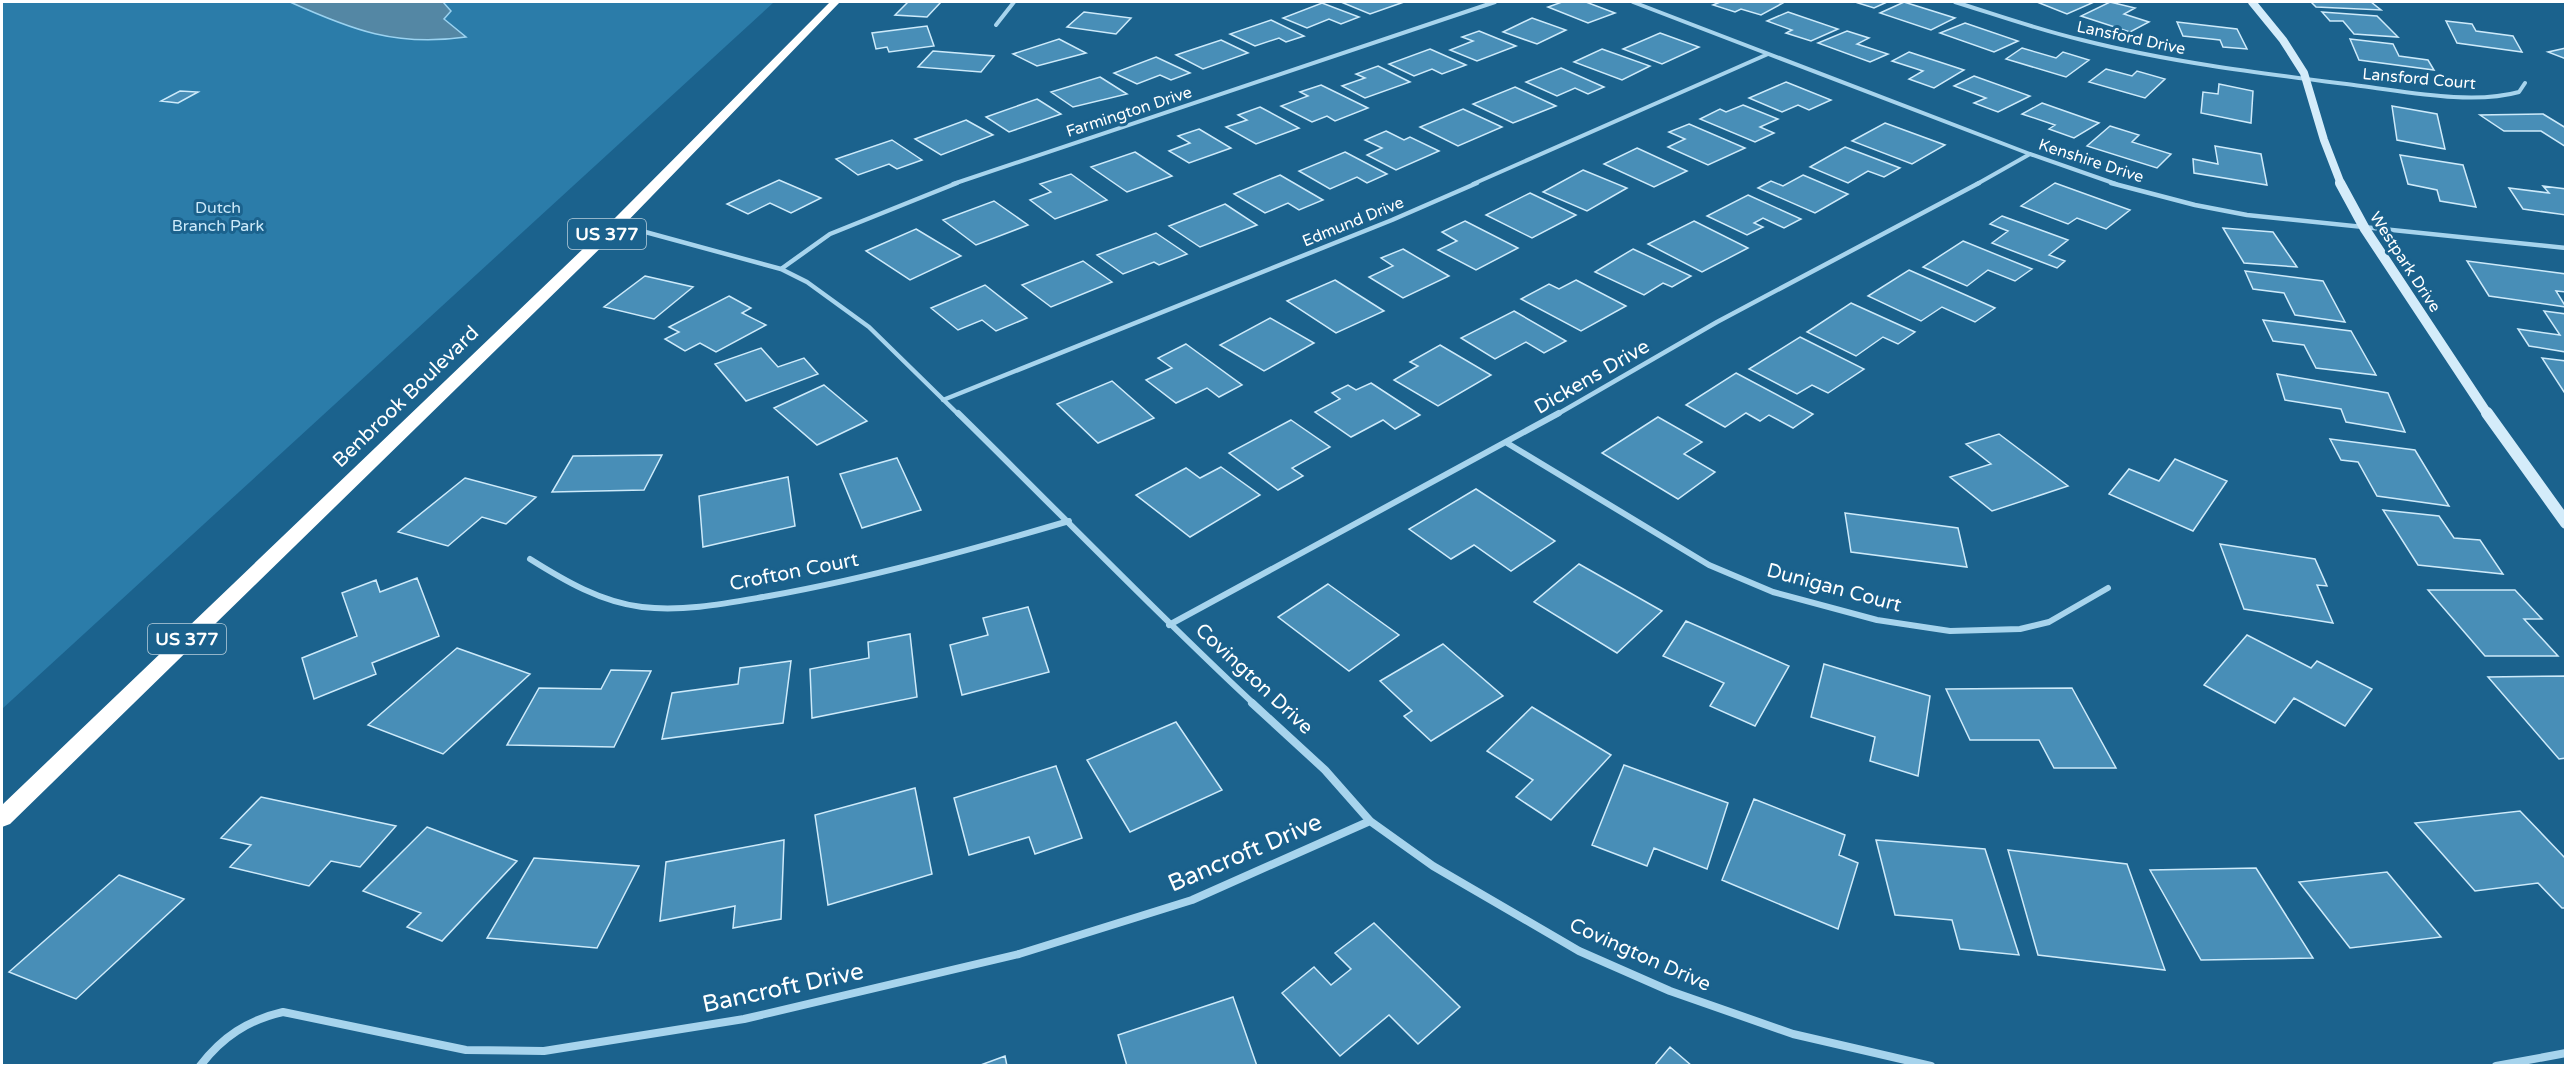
<svg xmlns="http://www.w3.org/2000/svg" width="2567" height="1067" font-family="'Varela Round',sans-serif">
<style>
.green{fill:#2b7ca9}
.water{fill:#5487a4;stroke:#9ad2f0;stroke-width:1.5}
.building{fill:#488eb7;stroke:#cdeafa;stroke-width:1.5}
.lines{fill:none;stroke-linecap:round;stroke-linejoin:round}
.street-far3{stroke:#a7d4ed;stroke-width:4}
.street-far2{stroke:#a7d4ed;stroke-width:4.5}
.street-far1{stroke:#a7d4ed;stroke-width:6}
.street{stroke:#a7d4ed;stroke-width:8}
.secondary-far2{stroke:#d4ecfa;stroke-width:8}
.secondary-far1{stroke:#d4ecfa;stroke-width:10}
.secondary{stroke:#d4ecfa;stroke-width:12}
.highway{fill:#fff;fill-rule:evenodd}
.labels{text-anchor:middle;dominant-baseline:central;stroke-width:6;stroke-linejoin:round;paint-order:stroke}
.far-street-label{font-size:16px;fill:#fff;stroke:#1b628d}
.far-park-label{font-size:16px;fill:#cdeafa;stroke:#1b628d}
.shield{fill:#1b628d;stroke:#bbd0dd;stroke-width:1.5}
.shield-label{font-size:18px;font-weight:bold;fill:#fff}
.street-label{font-size:20px;fill:#fff;stroke:#1b628d}
.near-street-label{font-size:24px;fill:#fff;stroke:#1b628d}
</style>
<rect width="100%" height="100%" fill="#1b628d"/>
<!-- green -->
<path class="green" d="M2,2H774L2,709Z"/>
<!-- water -->
<path class="water" d="M290,2H443L451,11L444,19L466,37C396,47 352,30 290,2Z"/>
<!-- building -->
<path class="building" d="M908,2H941L927,17L895,15Z
M1341,2H1404L1370,14Z
M1562,2H1586L1615,13L1588,23L1548,7Z
M1720,2H1777L1783,3L1761,15L1741,9L1735,12L1713,5Z
M1855,2H1887L1874,8Z
M1904,2L1955,18L1931,30L1880,13Z
M2037,2H2088L2092,3L2067,14Z
M2110,2L2135,8L2124,14L2149,22L2130,32L2081,16Z
M2311,2H2371L2381,10L2316,7Z
M1322,3L1359,17L1341,24L1329,19L1307,28L1283,18Z
M1084,12L1131,18L1116,34L1067,27Z
M1788,12L1838,29L1811,41L1786,33L1792,30L1767,21Z
M2322,12L2377,16L2398,37L2354,34L2343,21H2330Z
M1532,18L1566,30L1537,44L1503,32Z
M1271,20L1304,36L1286,42L1279,38L1255,46L1230,34Z
M2446,21L2472,24L2476,31L2513,36L2522,52L2457,43Z
M2177,22L2237,29L2247,49L2223,47L2220,40L2183,36Z
M1965,23L2018,41L1994,52L1940,33Z
M927,26L934,46L889,52L887,47L876,49L872,33Z
M1479,31L1516,46L1477,61L1450,50L1473,41L1462,37Z
M1847,31L1869,38L1857,44L1888,54L1870,62L1818,43Z
M1660,33L1699,47L1662,64L1623,49Z
M1059,39L1086,53L1037,66L1013,54Z
M2350,39L2393,44L2399,56L2428,60L2434,70L2359,60Z
M1221,40L1248,53L1203,69L1176,55Z
M2022,48L2056,58L2063,52L2089,60L2066,77L2006,59Z
M2566,48V59L2548,52Z
M1430,49L1466,65L1442,74L1432,69L1414,76L1389,64Z
M1602,49L1650,66L1622,80L1574,62Z
M933,51L994,56L981,72L918,67Z
M1909,52L1964,70L1934,88L1909,79L1923,71L1892,61Z
M1156,57L1190,73L1171,80L1160,75L1137,84L1114,73Z
M1378,66L1410,82L1365,98L1342,86L1365,78L1356,74Z
M1561,68L1604,87L1588,94L1575,88L1557,96L1526,82Z
M2106,69L2132,76L2137,71L2165,79L2145,98L2089,82Z
M1974,76L2030,96L1998,112L1974,103L1986,98L1954,86Z
M1100,77L1127,94L1073,107L1051,92Z
M1786,82L1831,100L1809,110L1798,105L1782,112L1749,98Z
M2219,84L2253,91L2251,123L2201,113L2203,92L2218,94Z
M1321,85L1368,108L1335,121L1327,116L1312,122L1281,106L1308,96L1300,92Z
M1515,87L1556,106L1513,123L1473,104Z
M180,91L198,92L178,103L161,101Z
M1037,99L1061,114L1009,132L986,117Z
M2042,103L2099,123L2074,138L2049,129L2055,125L2022,114Z
M1743,105L1778,119L1760,127L1774,133L1755,142L1700,119L1720,109L1726,112Z
M2392,106L2437,114L2445,149L2397,140Z
M1260,107L1299,128L1256,144L1226,127L1247,120L1238,115Z
M1463,109L1502,127L1458,146L1420,127Z
M2543,114L2566,128V147L2541,131H2504L2480,115Z
M966,120L993,135L941,155L915,139Z
M1885,123L1945,145L1912,164L1852,141Z
M1689,124L1745,148L1708,165L1668,147L1685,139L1669,132Z
M2110,126L2139,135L2132,142L2171,154L2157,168L2087,146Z
M1199,129L1231,148L1189,163L1169,151L1190,143L1178,136Z
M1386,131L1404,140L1410,137L1439,151L1396,170L1367,155L1382,148L1365,140Z
M892,140L922,160L897,169L889,164L858,175L836,159Z
M2215,146L2261,154L2267,185L2194,173L2193,159L2218,164Z
M1845,147L1900,168L1884,177L1868,171L1848,183L1810,167Z
M1637,148L1687,171L1654,187L1604,164Z
M1135,152L1172,176L1127,192L1091,167Z
M1345,152L1387,174L1367,183L1357,177L1330,189L1299,171Z
M2400,155L2463,165L2476,207L2440,201L2437,190L2408,184Z
M1583,170L1627,188L1587,211L1543,192Z
M1071,174L1107,200L1055,219L1030,200L1051,192L1040,184Z
M1280,175L1323,200L1299,210L1288,203L1265,213L1234,194Z
M1803,175L1848,194L1815,213L1758,188L1771,181L1783,186Z
M779,180L821,198L791,213L770,203L748,214L727,204Z
M2055,183L2130,210L2106,229L2077,218L2068,224L2021,206Z
M2543,186L2566,189V215L2523,209L2509,188L2549,193Z
M1530,193L1576,215L1532,238L1486,215Z
M1748,195L1801,219L1784,228L1763,218L1754,223L1763,227L1747,235L1707,216Z
M994,201L1028,225L976,245L943,220Z
M1225,204L1257,225L1200,247L1169,226Z
M2002,216L2068,240L2049,255L2065,261L2057,268L1992,243L2008,231L1990,224Z
M1465,221L1518,248L1476,270L1438,250L1457,241L1442,232Z
M1694,221L1748,248L1702,272L1648,244Z
M2223,228L2273,232L2297,267L2244,263Z
M916,229L961,256L910,280L866,251Z
M1156,233L1187,254L1159,265L1154,262L1123,274L1097,255Z
M1963,241L2032,269L2015,281L1988,270L1967,286L1923,267Z
M1403,249L1449,276L1403,298L1369,277L1393,266L1381,258Z
M1633,249L1691,276L1672,287L1663,283L1644,295L1595,272Z
M1083,261L1112,282L1051,307L1022,285Z
M2467,261L2566,274V292L2556,291L2566,307L2489,296Z
M1909,270L1995,308L1975,322L1942,307L1921,321L1868,296Z
M2245,271L2323,281L2345,322L2295,315L2284,293L2253,289Z
M645,276L693,287L654,319L604,307Z
M1335,280L1384,311L1336,333L1287,301Z
M1576,280L1626,306L1581,331L1521,299L1549,284L1559,289Z
M985,285L1027,318L996,331L982,320L958,330L931,308Z
M729,296L751,308L742,313L766,325L716,352L700,343L685,351L665,339L679,332L669,327Z
M1851,303L1915,332L1898,344L1883,337L1856,356L1807,332Z
M1514,311L1566,341L1544,353L1526,342L1495,359L1461,338Z
M2544,311L2566,314V352L2529,346L2518,329L2560,335Z
M1270,318L1314,343L1264,371L1220,345Z
M2263,320L2351,331L2376,375L2316,368L2304,345L2273,341Z
M1800,337L1864,369L1828,393L1812,385L1797,394L1749,369Z
M1186,344L1242,385L1219,397L1207,388L1176,403L1146,380L1172,368L1158,358Z
M1440,345L1491,375L1438,406L1394,380L1418,366L1410,362Z
M761,348L778,367L804,358L818,374L746,401L715,364Z
M2542,358L2566,361V395Z
M1736,373L1813,414L1793,428L1769,415L1760,421L1746,413L1725,427L1686,405Z
M2277,374L2388,393L2405,432L2346,422L2341,409L2285,400Z
M1112,381L1154,418L1098,443L1057,404Z
M1371,383L1420,415L1395,429L1383,420L1351,437L1315,412L1340,399L1332,393L1348,385L1356,390Z
M824,385L867,421L817,445L774,408Z
M1658,417L1702,442L1684,454L1715,472L1678,499L1602,453Z
M1291,420L1330,447L1292,468L1303,476L1278,490L1229,453Z
M1999,434L2068,486L1992,511L1950,477L1991,464L1966,444Z
M2330,439L2415,450L2449,506L2377,496L2358,462L2341,460Z
M662,455L644,490L552,492L573,456Z
M897,458L921,510L862,528L840,474Z
M2175,459L2227,481L2193,531L2109,494L2129,469L2159,481Z
M1221,467L1260,495L1190,537L1136,495L1186,468L1200,478Z
M788,477L795,526L703,547L699,496Z
M465,478L536,497L506,524L482,517L448,546L398,532Z
M1476,489L1555,541L1511,571L1474,545L1451,559L1409,529Z
M2383,510L2439,516L2454,538L2480,540L2503,574L2418,565Z
M1845,513L1958,528L1967,567L1851,552Z
M2220,544L2315,559L2327,586L2317,585L2333,623L2244,609Z
M1579,564L1662,611L1617,653L1534,602Z
M417,578L439,636L372,663L376,674L314,699L302,658L357,636L342,593L376,580L380,592Z
M1328,584L1399,635L1349,671L1278,617Z
M2428,590H2515L2542,619H2524L2558,656H2485Z
M1028,607L1049,672L962,695L950,645L988,635L983,618Z
M1686,621L1789,666L1755,726L1710,706L1724,683L1663,656Z
M910,634L917,697L812,718L810,669L869,658L868,642Z
M2247,635L2311,668L2317,661L2372,689L2345,726L2294,698L2275,723L2204,685Z
M1443,644L1503,696L1431,741L1404,716L1412,711L1380,681Z
M457,648L530,674L443,754L368,725Z
M791,661L783,723L662,739L672,693L738,684L740,668Z
M1824,664L1930,696L1918,776L1870,761L1875,737L1811,717Z
M611,670L651,671L614,747L507,745L539,688L601,689Z
M2566,676V758L2559,759L2488,677Z
M2072,688L2116,768H2054L2039,740H1970L1946,689Z
M1532,707L1611,755L1551,820L1516,797L1533,780L1487,751Z
M1176,722L1222,790L1130,832L1087,760Z
M1624,765L1728,803L1707,869L1654,848L1647,866L1592,845Z
M1056,766L1082,838L1035,854L1029,837L969,855L954,798Z
M915,788L932,874L828,905L815,815Z
M261,797L396,826L360,867L331,861L309,886L230,867L251,845L221,838Z
M1754,799L1845,835L1839,855L1858,863L1838,929L1722,880Z
M2520,811L2566,859V908H2562L2538,883L2475,891L2415,823Z
M427,827L517,861L442,941L407,927L421,913L363,891Z
M784,840L781,919L733,928L735,906L660,921L666,862Z
M1876,840L1985,849L2019,955L1960,949L1952,920L1895,915Z
M2008,850L2127,864L2165,970L2038,955Z
M534,858L639,866L597,948L487,938Z
M2256,868L2313,958L2201,960L2150,870Z
M2387,872L2441,937L2350,948L2299,882Z
M119,875L184,899L76,999L9,972Z
M1374,923L1460,1007L1418,1044L1389,1015L1340,1056L1282,993L1314,967L1331,985L1351,969L1335,953Z
M1233,997L1257,1066H1127L1118,1035Z
M1670,1047L1692,1066H1654Z
M1005,1056L1007,1066H978Z"/>
<g class="lines">
<!-- street-far3 -->
<path class="street-far3" d="M1633,2L2030,154L2116,184
M1955,2C1997,15 2039,30 2082,40C2173,63 2267,74 2361,86C2408,92 2473,105 2519,92L2525,83
M996,25L1014,2
M953,184L1495,2
M1473,184L1768,54
M1977,184L2030,154"/>
<!-- street-far2 -->
<path class="street-far2" d="M2111,183L2195,205L2247,215L2566,248
M615,227L638,230L781,269L807,282L869,327L959,415
M781,269L830,234L957,183
M943,400L1392,220L1477,183
M1556,415L1717,322L1979,183"/>
<!-- street-far1 -->
<path class="street-far1" d="M958,413C1057,510 1153,610 1254,704
M1507,443L1709,565L1773,592L1877,620L1950,631L2020,629L2049,622L2108,588
M530,559C565,581 601,602 642,607C684,612 728,603 769,596C870,578 970,550 1069,521
M1169,625L1559,413"/>
<!-- street -->
<path class="street" d="M1252,703L1325,770L1370,821L1433,866L1579,951L1670,991L1793,1034L1931,1066
M200,1066C222,1037 248,1020 283,1012L466,1050L544,1051L744,1019L1019,954L1192,900L1370,821
M2496,1066L2566,1053"/>
<!-- secondary-far2 -->
<path class="secondary-far2" d="M2252,2L2283,40L2304,73L2324,140L2341,184"/>
<!-- secondary-far1 -->
<path class="secondary-far1" d="M2340,183L2365,229L2488,415"/>
<!-- secondary -->
<path class="secondary" d="M2487,413L2566,523"/>
<!-- highway -->
<path class="highway" d="M830,2H840L619,230L10,824L2,827V805L609,224Z"/>
</g>
<g class="labels">
<!-- far-street labels -->
<g class="far-street-label">
<text transform="translate(2131 38) rotate(12)">Lansford Drive</text>
<text transform="translate(2419 79) rotate(5)">Lansford Court</text>
<text transform="translate(1129 112) rotate(-18)">Farmington Drive</text>
<text transform="translate(2091 161) rotate(18)">Kenshire Drive</text>
<text transform="translate(1353 222) rotate(-22)">Edmund Drive</text>
<text transform="translate(2405 262) rotate(57)">Westpark Drive</text>
</g>
<!-- far-park labels -->
<g class="far-park-label">
<text x="218" y="208">Dutch<tspan x="218" dy="18">Branch Park</tspan></text>
</g>
<!-- shield labels -->
<g class="shield">
<rect x="568" y="219" width="78" height="30" rx="4.5"/>
<rect x="148" y="624" width="78" height="30" rx="4.5"/>
</g>
<g class="shield-label">
<text x="607" y="234">US 377</text>
<text x="187" y="639">US 377</text>
</g>
<!-- street labels -->
<g class="street-label">
<text transform="translate(1592 377) rotate(-30)">Dickens Drive</text>
<text transform="translate(406 397) rotate(-44)">Benbrook Boulevard</text>
<text transform="translate(794 572) rotate(-11)">Crofton Court</text>
<text transform="translate(1834 588) rotate(15)">Dunigan Court</text>
<text transform="translate(1254 679) rotate(43)">Covington Drive</text>
<text transform="translate(1640 955) rotate(24)">Covington Drive</text>
</g>
<!-- near-street labels -->
<g class="near-street-label">
<text transform="translate(1245 853) rotate(-23)">Bancroft Drive</text>
<text transform="translate(783 988) rotate(-12)">Bancroft Drive</text>
</g>
</g>
<!-- border -->
<rect width="2567" height="1067" fill="none" stroke="#ffffff" stroke-width="6"/>
</svg>
